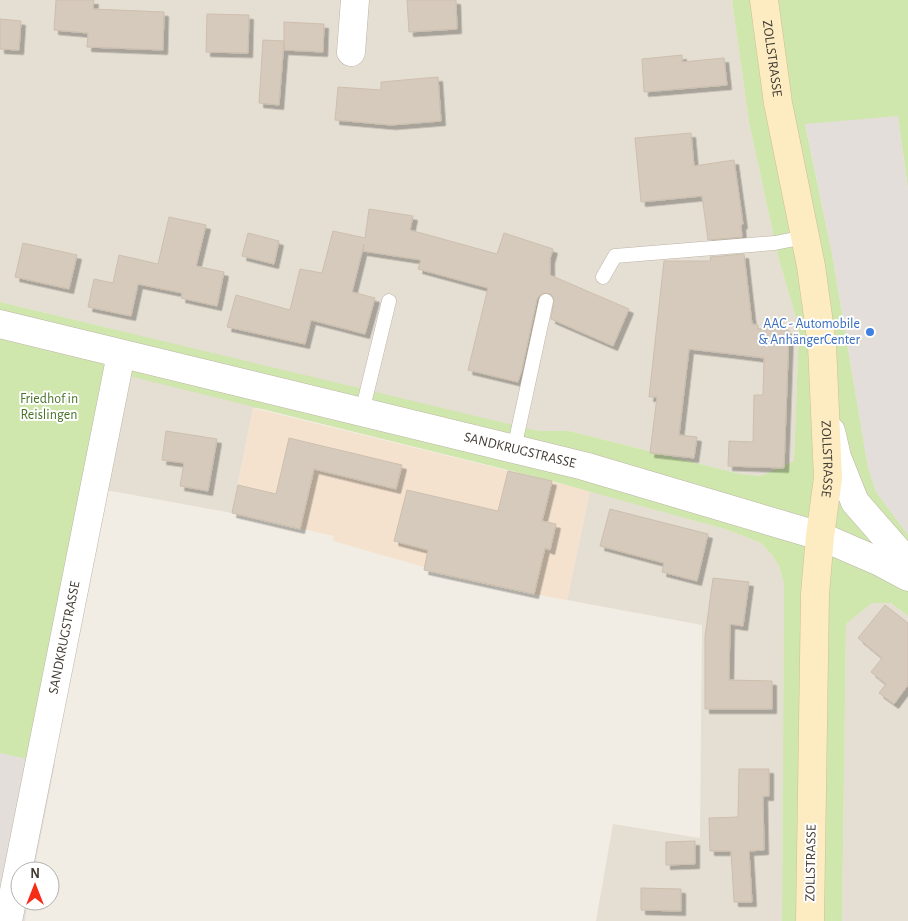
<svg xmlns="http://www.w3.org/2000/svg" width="908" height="921" font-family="'Alegreya Sans',sans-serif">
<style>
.residential{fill:#e5ded2}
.commercial{fill:#f4e2ce}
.industrial{fill:#e3ded9}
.green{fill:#cfe6ad}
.building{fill:#d6cabc;stroke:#cdbfad;filter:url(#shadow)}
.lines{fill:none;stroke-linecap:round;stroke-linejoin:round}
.service-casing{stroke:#bdb4a7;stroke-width:15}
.minor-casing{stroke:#bdb4a7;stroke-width:29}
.tertiary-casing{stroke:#bdb4a7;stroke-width:29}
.secondary-casing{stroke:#d1be94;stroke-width:29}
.service{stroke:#fff;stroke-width:14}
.minor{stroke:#fff;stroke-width:28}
.tertiary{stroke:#fff;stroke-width:28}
.secondary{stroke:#fdecc2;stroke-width:28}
.shop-dot{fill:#3f7fe0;stroke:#fff;stroke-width:2}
.labels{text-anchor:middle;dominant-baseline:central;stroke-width:4;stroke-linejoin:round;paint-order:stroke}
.street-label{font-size:14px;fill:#433c34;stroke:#fff}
.shop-label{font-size:14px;fill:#366cbe;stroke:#fff;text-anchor:end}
.park-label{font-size:14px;fill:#497329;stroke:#fff}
</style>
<defs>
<filter id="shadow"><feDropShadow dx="4.5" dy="4.5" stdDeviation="0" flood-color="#0004"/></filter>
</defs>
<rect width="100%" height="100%" fill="#f2ede4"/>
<!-- residential -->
<path class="residential" d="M0,0H732L749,122L778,256L799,328L794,461L761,476L740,474L569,431H538L253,408L232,513L84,486L112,329L0,302Z
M590,491L728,530L761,543L772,555L779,566L784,584V606L782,921H596L613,824L700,838L702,625L567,600Z
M872,603H891L908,616V921H842L846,624Z"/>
<!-- commercial -->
<path class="commercial" d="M253,408L590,491L567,600L534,594L424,570V567L333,541L334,536L232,513Z"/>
<!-- industrial -->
<path class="industrial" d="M898,116L908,189V535L876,492L868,468L832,254L805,123Z
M0,753L55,764L34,871H20V901H28L25,921H0Z"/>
<!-- green -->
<path class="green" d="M732,0H908V189L898,116L805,124L832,254L868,468L876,492L908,535V616L891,603H872L846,624L842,921H782L784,584L779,566L772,555L761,543L728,530L552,481L105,370L28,759L0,753V302L538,431H569L740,474L761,476L794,461L799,328L778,256L749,122Z"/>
<!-- building -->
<path class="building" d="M56,0H94L93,9L164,12L163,50L87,47L88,33L54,30Z
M407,0H456L457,29L409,32Z
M207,14L249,15L248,53L206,52Z
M0,19L21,21L19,50L0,49Z
M284,22L324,24L323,52L284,50Z
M263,40L284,41L279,105L259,103Z
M682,55V62L724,58L727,85L644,92L642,59Z
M438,77L441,121L391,125L335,120L338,87L381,90V82Z
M691,133L694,166L734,160L743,224L741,225L742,237L708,240L702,196L641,202L635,138Z
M369,209L413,216L410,230L497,254L504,233L553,249L550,259V275L629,309L613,346L551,319L554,299L551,294L544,293L540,295L537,299L522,369L518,382L468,370L488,288L418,269L421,260L363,251L364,244L352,292L375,298L365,334L311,320L305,344L227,327L236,295L290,310L300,269L322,273L333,231L365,238Z
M169,217L206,225L196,266L224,272L217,306L181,298L182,293L138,284L131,316L88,307L94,279L113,283L119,255L158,264Z
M248,233L279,241L274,264L242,256Z
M23,243L77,255L69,289L15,277Z
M744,254L752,324L758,325V329L789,330L784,468L728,466L729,441L753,442L754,395H763L764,358L732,354L689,349L679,435L697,437L694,458L650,453L657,397H649L664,261H711L710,257Z
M166,431L217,439L208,491L180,486L184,463L162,460Z
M289,438L402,465L396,489L314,469L300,529L232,513L238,485L276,494Z
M508,471L552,481L542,521L556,524L550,550L545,548L534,594L424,570L428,550L394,541L407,490L498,511Z
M610,509L708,534L697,581L662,572L664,563L600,546Z
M713,578L749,582L743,626L730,624L729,680L772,681V709H705V637Z
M885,605L908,623V685L894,704L879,693L886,684L871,672L882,658L858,638Z
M739,769H769V796H763L764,850L749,851L752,902H734L731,851H710L709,818L738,817Z
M695,841V864L666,865V842Z
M641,888L681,889V911L641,910Z"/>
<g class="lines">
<defs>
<path id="service" d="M603,277L615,256L775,243L805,237
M362,412L389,301
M514,449L546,301"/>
<g id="minor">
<path d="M351,52L355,0"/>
<path id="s1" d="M8,921L121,354"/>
</g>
<g id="tertiary">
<path id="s2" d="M0,324L584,466L820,536L880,562L908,577"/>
<path d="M831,431L837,457L855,502L897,550L908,559"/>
</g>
<g id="secondary">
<path id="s3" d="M764,0L778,103L811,266L822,345L828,478L820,536L815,594L810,921"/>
</g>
</defs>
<!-- service casing -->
<use href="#service" class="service-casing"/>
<!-- minor casing -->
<use href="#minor" class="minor-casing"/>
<!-- tertiary casing -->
<use href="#tertiary" class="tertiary-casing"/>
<!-- secondary casing -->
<use href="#secondary" class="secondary-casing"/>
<!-- service -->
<use href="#service" class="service"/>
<!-- minor -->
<use href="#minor" class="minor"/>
<!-- tertiary -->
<use href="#tertiary" class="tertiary"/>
<!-- secondary -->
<use href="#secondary" class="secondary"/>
</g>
<!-- markers -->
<circle class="shop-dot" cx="870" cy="332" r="5"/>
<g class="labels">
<!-- street labels -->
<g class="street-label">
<text stroke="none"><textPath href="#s3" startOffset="59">ZOLLSTRASSE</textPath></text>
<text stroke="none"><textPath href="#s2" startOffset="535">SANDKRUGSTRASSE</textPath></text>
<text stroke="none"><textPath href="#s3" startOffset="464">ZOLLSTRASSE</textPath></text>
<text stroke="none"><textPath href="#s1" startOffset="289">SANDKRUGSTRASSE</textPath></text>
<text transform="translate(811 863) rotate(-89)">ZOLLSTRASSE</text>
</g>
<!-- shop labels -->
<g class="shop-label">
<text x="860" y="324">AAC - Automobile<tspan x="860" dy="16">&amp; AnhängerCenter</tspan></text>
</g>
<!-- park labels -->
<g class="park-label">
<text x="49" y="399">Friedhof in<tspan x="49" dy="16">Reislingen</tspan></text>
</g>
</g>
<!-- north arrow -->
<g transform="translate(35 886)"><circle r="24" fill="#ffffff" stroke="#b4b1ae"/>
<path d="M0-4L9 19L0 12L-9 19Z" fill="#f62c16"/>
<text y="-8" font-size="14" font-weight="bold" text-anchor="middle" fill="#433c34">N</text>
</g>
</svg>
